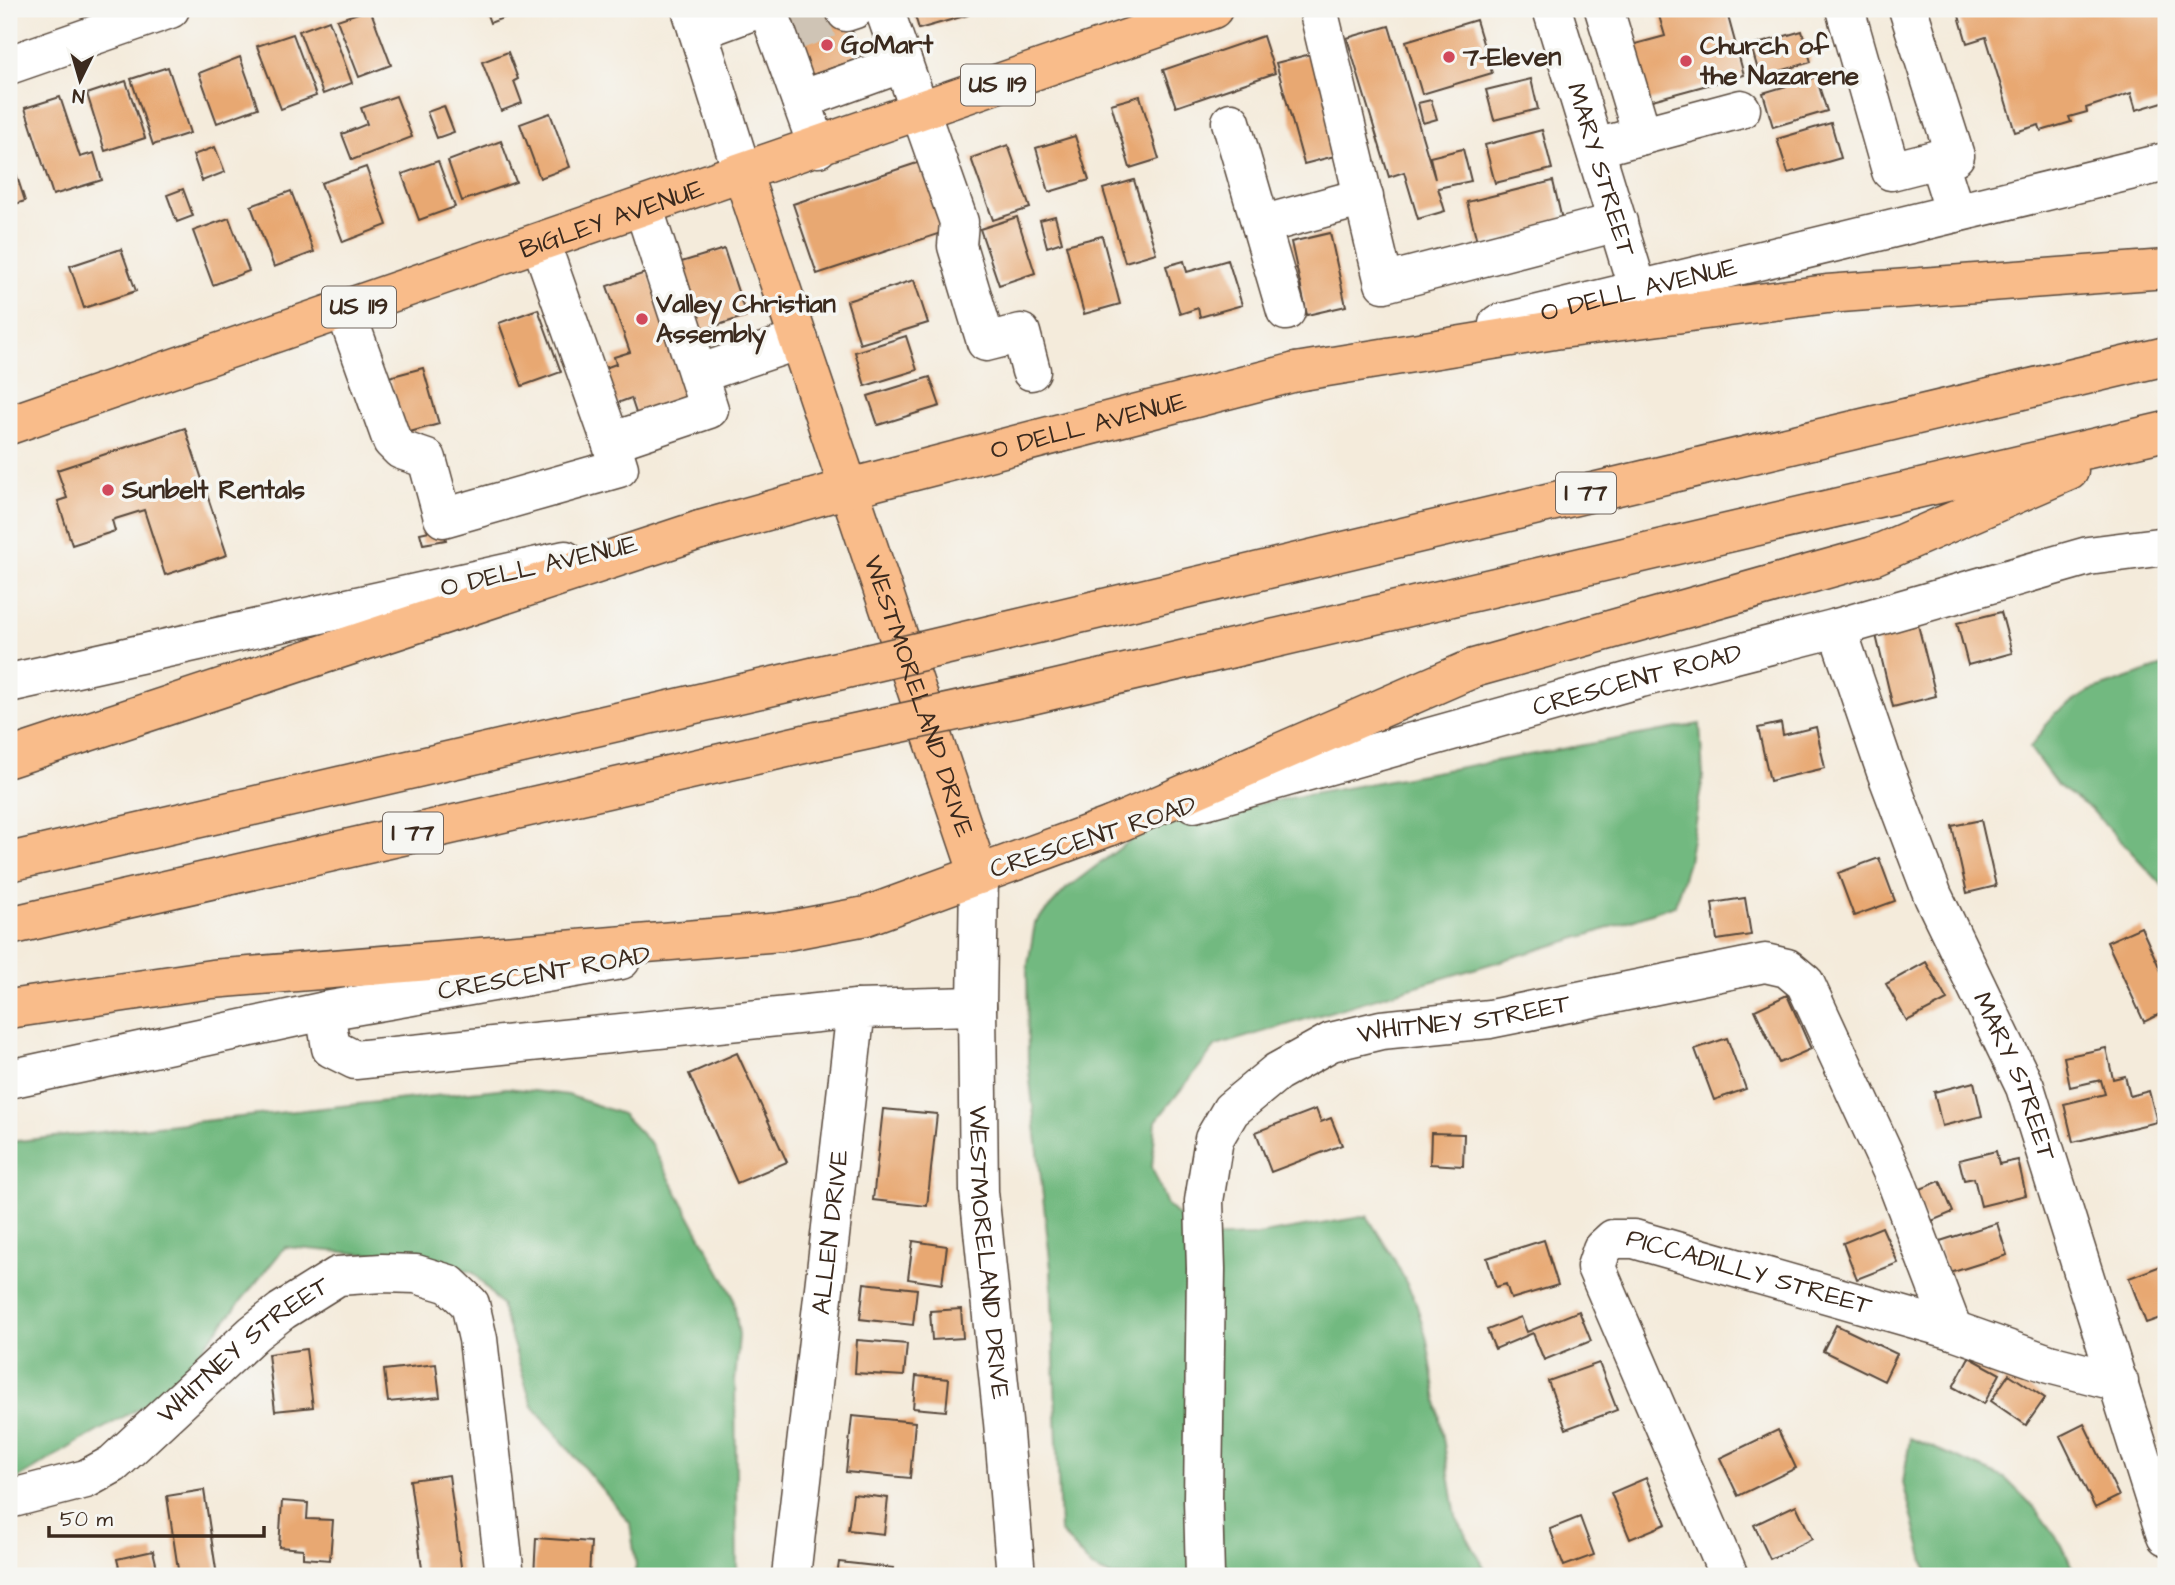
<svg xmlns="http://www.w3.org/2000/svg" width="2175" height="1585" font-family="'Architects Daughter',sans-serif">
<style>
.forest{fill:#72b980;stroke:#56724f;stroke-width:2}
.building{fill:#e8a872}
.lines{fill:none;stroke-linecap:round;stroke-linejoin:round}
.minor-tunnel{stroke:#cfc4b5;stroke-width:38;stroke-dasharray:38 19;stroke-linecap:butt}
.minor-casing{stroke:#57473a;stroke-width:41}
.major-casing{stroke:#57473a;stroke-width:41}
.highway-casing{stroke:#57473a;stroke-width:41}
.minor{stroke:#fff;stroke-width:38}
.major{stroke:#f9bc8a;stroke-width:38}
.highway{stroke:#f9bc8a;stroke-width:38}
.highway-bridge-casing{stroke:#57473a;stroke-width:41;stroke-linecap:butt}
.highway-bridge{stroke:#f9bc8a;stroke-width:38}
.poi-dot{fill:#d1495b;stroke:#f6f6f2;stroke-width:2.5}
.labels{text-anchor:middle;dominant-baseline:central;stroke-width:7;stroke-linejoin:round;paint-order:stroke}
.shield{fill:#f6f6f2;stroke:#73675e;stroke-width:2}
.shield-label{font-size:24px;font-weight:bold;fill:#3b2a1e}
.poi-label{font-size:26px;font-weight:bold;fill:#3b2a1e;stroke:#f6f6f2;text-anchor:start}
.street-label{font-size:26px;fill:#3b2a1e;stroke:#f6f6f2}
</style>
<rect width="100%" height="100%" fill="#f6f6f2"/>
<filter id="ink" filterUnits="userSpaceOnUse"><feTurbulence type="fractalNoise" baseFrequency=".0143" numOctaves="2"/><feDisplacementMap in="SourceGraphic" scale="14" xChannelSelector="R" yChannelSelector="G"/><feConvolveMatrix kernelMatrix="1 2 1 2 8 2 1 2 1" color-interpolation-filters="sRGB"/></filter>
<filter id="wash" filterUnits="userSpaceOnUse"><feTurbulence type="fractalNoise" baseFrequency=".00686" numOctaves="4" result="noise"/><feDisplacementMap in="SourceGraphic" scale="28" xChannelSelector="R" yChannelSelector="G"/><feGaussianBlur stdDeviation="1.57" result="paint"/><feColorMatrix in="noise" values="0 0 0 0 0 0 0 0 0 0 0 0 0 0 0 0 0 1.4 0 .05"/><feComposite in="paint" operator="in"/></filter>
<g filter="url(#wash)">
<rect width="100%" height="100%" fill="#f4ebdb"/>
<!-- forest -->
<path class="forest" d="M2166,665V889L2091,809L2057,785L2030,748L2054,714L2090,691Z
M1700,724L1703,777L1688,861L1675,905L1594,933L1216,1046L1156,1121L1152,1167L1167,1205L1201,1238L1252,1236L1367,1216L1393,1257L1415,1300L1427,1340L1456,1517L1489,1576H1110L1092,1568L1060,1531L1051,1269L1028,1062L1027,970L1035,923L1066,889L1140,833L1185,817Z
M507,1088L568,1095L622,1114L651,1144L733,1296L739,1335L735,1381L737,1576H634L636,1565L630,1523L532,1405L501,1305L474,1273L434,1260L285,1247L166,1393L77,1443L9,1484V1142Z
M1910,1438L2005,1478L2033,1506L2062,1545L2076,1576H1928L1903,1483Z"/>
<g id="blocks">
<!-- building -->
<path class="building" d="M370,9L391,65L359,77L337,20Z
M485,9H520L521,11L490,23Z
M785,9H845L861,58L809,76Z
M913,9H966L968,15L919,29Z
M1657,9H1726L1744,75L1645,102L1628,46L1665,36Z
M1957,9H2166V101L2136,110L2131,93L2086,108L2087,112L2069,117L2071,122L2041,131L2039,125L2015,132L1986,37L1967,43Z
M329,20L352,83L323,94L299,31Z
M1476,20L1492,73L1422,94L1406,41Z
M1389,26L1435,179L1430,157L1463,149L1471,181L1438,188L1445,211L1418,219L1404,172L1389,177L1347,38Z
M1802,31L1811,62L1760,77L1751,46Z
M293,34L316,96L281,109L257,46Z
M1263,36L1275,73L1176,107L1163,70Z
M508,52L518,79L514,81L522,103L501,111L482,62Z
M1318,52L1346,153L1304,164L1276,63Z
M240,57L258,108L217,123L199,73Z
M168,67L190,133L153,145L131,79Z
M1816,77L1827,111L1773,127L1763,93Z
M1531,79L1538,109L1494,120L1486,90Z
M126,81L145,138L105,151L87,94Z
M396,96L412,137L352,160L342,134L367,124L361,108Z
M1140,96L1159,159L1130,168L1111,104Z
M60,97L80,157L94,153L102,180L53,195L25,108Z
M1431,100L1437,119L1423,123L1418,103Z
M444,106L454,132L437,138L427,112Z
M550,113L570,167L540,178L520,124Z
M1831,123L1841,158L1788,173L1777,139Z
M1542,130L1552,169L1495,183L1485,145Z
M1075,136L1089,180L1049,192L1036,148Z
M501,141L516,182L462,201L448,161Z
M1008,145L1030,208L993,220L971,158Z
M215,147L225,172L202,181L193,155Z
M9,152L25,201L9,206Z
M932,158L956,228L817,274L793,204Z
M438,161L455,207L419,220L402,174Z
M366,167L387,225L343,242L321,183Z
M1134,180L1156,253L1125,262L1103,189Z
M1553,181L1563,224L1478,245L1467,202Z
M183,189L193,216L177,222L167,195Z
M291,191L314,252L274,267L251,206Z
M1055,216L1062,242L1047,247L1040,220Z
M1017,217L1035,273L999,285L980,229Z
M229,218L249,271L213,285L193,231Z
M1330,233L1346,306L1307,315L1291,242Z
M1102,236L1120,304L1084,314L1066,245Z
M121,249L136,291L84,308L70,266Z
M724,249L746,316L697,332L675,264Z
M1228,260L1242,305L1200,317L1198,308L1180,314L1166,266L1184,261L1187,272Z
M648,272L693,396L637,416L631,398L612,405L599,370L616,364L614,357L630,352L607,286Z
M914,280L928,323L860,344L847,301Z
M538,309L561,372L522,386L499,323Z
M906,336L917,370L865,386L855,352Z
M423,368L439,424L406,433L389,377Z
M930,377L940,406L878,425L868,396Z
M185,428L227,555L165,575L144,510L112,520L115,531L72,545L58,501L67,498L57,470Z
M443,528L446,540L423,544L420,533Z
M2001,612L2012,653L1968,665L1957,623Z
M1918,625L1936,696L1893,707L1876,635Z
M1781,723L1783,735L1816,727L1825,768L1770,781L1758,728Z
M1981,820L1996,886L1967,893L1952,826Z
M1879,858L1895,901L1854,916L1838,873Z
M1745,898L1751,935L1717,940L1712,903Z
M2141,927L2166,982V1011L2144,1022L2107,942Z
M1926,962L1947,1000L1907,1021L1886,984Z
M1787,995L1811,1049L1779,1063L1755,1010Z
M1727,1038L1746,1089L1714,1100L1695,1049Z
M2106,1048L2113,1079L2125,1076L2130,1096L2149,1091L2157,1122L2073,1142L2064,1104L2105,1094L2101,1080L2070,1087L2064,1057Z
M737,1053L787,1162L737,1183L689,1074Z
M1974,1082L1982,1116L1942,1126L1934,1092Z
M883,1109L937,1114L927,1206L873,1200Z
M1316,1109L1321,1122L1331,1118L1342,1145L1271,1172L1256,1132Z
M1431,1133L1464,1134L1463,1166L1430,1164Z
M1996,1151L1999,1164L2018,1160L2026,1195L1981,1206L1974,1178L1964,1180L1959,1160Z
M1940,1181L1953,1212L1927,1223L1913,1192Z
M1997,1223L2007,1255L1947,1274L1937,1242Z
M1882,1227L1898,1263L1857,1279L1843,1243Z
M1544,1240L1558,1285L1511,1299L1506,1284L1496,1287L1487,1258Z
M913,1241L947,1246L942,1284L908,1279Z
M2166,1264V1316L2146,1323L2129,1278Z
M864,1283L917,1289L913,1325L860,1319Z
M961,1309L963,1338L932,1340L930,1311Z
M1579,1311L1591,1341L1544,1360L1533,1333L1495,1349L1487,1330L1521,1317L1527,1332Z
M1836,1325L1897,1354L1884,1381L1823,1351Z
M857,1340L907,1344L904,1376L855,1373Z
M306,1349L313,1407L275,1411L268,1354Z
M1969,1357L2000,1374L1984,1404L1953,1387Z
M1599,1363L1617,1410L1566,1429L1548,1381Z
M436,1364L440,1397L388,1402L384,1370Z
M2009,1374L2045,1398L2026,1425L1991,1401Z
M916,1376L949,1379L946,1411L913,1408Z
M852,1416L915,1422L910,1478L846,1472Z
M2084,1424L2119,1496L2095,1508L2060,1436Z
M1778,1430L1796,1468L1738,1496L1720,1458Z
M449,1475L462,1574L423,1576L410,1480Z
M1646,1478L1666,1524L1630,1539L1611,1493Z
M204,1490L217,1576H179L167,1496Z
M853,1494L888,1498L884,1534L848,1530Z
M282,1501L308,1503L307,1519L333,1520L330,1560L303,1558V1549L279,1547Z
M1796,1505L1812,1539L1770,1559L1754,1525Z
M1580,1517L1594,1555L1564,1566L1550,1529Z
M536,1538L591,1542L589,1576H534Z
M153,1551L159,1576H121L117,1559Z
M839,1562L893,1568L892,1576H837Z"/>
</g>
</g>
<g filter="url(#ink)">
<use href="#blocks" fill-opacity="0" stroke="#57473a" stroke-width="2"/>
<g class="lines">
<!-- minor-tunnel -->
<path class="minor-tunnel" d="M793,32L846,12"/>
<defs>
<g id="minor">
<path d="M691,9L743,175"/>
<path d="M768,9L818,148"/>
<path d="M884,9L959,222L957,246L986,342L1021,333L1031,371"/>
<path d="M1318,9L1384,283L1618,222"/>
<path id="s1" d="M1552,9L1638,290"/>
<path d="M1604,9L1642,135"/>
<path d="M1845,9L1891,171L1938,159"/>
<path d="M1908,9L1955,156L1938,159L1955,213"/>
<path d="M846,12L855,9"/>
<path d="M698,31L758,9"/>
<path d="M9,65L170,9"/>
<path d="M801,100L903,63"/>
<path d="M1231,122L1286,311"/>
<path d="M1595,148L1741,109"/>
<path d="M1261,225L1364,197"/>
<path d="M541,244L611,442L709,409L644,209"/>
<path d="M346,312L392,441L401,450L427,459L443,518L619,468L611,442"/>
<path id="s2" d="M1498,324L2166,162"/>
<path d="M698,374L799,340"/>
<path id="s3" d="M1837,628L1885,769L1933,896L2025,1087L2166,1536"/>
<path d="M9,683L565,560"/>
<path id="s4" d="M1194,803L1641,678L1837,628L2088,556L2166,546"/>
<path id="s5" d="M979,875L977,1006L979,1192L1003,1422L1016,1576"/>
<path d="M325,1011L331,1048L355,1060L856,1009"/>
<path d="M9,1079L325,1011L621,960"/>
<path id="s6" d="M9,1499L86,1479L113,1464L254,1333L282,1311L338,1276L382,1273L416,1274L449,1284L470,1304L478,1339L505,1576"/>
<path id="s7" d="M791,1576L856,1009L977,1006"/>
<path id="s8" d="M1205,1576L1203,1499L1206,1269L1204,1201L1214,1139L1231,1110L1277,1072L1331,1042L1381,1030L1490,1019L1765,963L1787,968L1805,983L1895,1178L1953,1330"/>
<path id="s9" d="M1729,1576L1596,1267L1602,1249L1613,1239H1634L1953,1330L2049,1364L2119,1382"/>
</g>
<g id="major">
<path id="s10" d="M743,175L979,875"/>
<path id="s11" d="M9,425C411,290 812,150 1213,9"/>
<path id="s12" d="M700,530L849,488L1296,372"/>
<path d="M781,932L866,916L1111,826"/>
</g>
<path id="highway" d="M1296,372L1554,330L1827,294L2166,269
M1007,631L2166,356
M1031,695L2166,431
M9,758L700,530
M1111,826L1474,668L1873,556L2069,471
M9,862L795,681
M9,926L817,741
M9,1009L212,979L781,932"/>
</defs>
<!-- minor casing -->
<use href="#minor" class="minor-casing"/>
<!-- major casing -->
<use href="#major" class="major-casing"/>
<!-- highway casing -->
<use href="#highway" class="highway-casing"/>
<!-- minor -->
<use href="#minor" class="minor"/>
<!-- major -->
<use href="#major" class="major"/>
<!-- highway -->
<use href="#highway" class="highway"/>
<defs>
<path id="highway-bridge" d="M795,681L1007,631
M817,741L1031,695"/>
</defs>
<!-- highway-bridge casing -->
<use href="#highway-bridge" class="highway-bridge-casing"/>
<!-- highway-bridge -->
<use href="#highway-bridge" class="highway-bridge"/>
</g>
</g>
<!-- markers -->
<g class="poi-dot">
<circle cx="827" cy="45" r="7"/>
<circle cx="1449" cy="57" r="7"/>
<circle cx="1686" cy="61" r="7"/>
<circle cx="642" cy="319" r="7"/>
<circle cx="108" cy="490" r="7"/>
</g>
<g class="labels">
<!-- shield labels -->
<g class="shield">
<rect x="961" y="64.5" width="74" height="41" rx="5"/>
<rect x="322" y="286.5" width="74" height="41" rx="5"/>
<rect x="1556" y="472.5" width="60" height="41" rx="5"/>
<rect x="383" y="812.5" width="60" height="41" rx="5"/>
</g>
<g class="shield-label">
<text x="998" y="85">US 119</text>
<text x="359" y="307">US 119</text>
<text x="1586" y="493">I 77</text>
<text x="413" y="833">I 77</text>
</g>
<!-- poi labels -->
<g class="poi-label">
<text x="841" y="45">GoMart</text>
<text x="1700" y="46">Church of<tspan x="1700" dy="30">the Nazarene</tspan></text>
<text x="1463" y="57">7-Eleven</text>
<text x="656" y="304">Valley Christian<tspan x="656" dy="30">Assembly</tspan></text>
<text x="122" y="490">Sunbelt Rentals</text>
</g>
<!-- street labels -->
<g class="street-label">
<text stroke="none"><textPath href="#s1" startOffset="168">MARY STREET</textPath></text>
<text stroke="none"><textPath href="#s11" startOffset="637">BIGLEY AVENUE</textPath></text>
<text stroke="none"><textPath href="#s2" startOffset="145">O DELL AVENUE</textPath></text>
<text stroke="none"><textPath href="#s12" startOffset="402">O DELL AVENUE</textPath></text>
<text transform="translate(539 566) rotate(-13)">O DELL AVENUE</text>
<text stroke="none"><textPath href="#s4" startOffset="460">CRESCENT ROAD</textPath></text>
<text stroke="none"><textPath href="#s10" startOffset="550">WESTMORELAND DRIVE</textPath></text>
<text transform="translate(1093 837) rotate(-18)">CRESCENT ROAD</text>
<text transform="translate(544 973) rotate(-10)">CRESCENT ROAD</text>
<text stroke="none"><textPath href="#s8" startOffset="728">WHITNEY STREET</textPath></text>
<text stroke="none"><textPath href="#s3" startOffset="483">MARY STREET</textPath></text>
<text stroke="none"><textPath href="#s7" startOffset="346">ALLEN DRIVE</textPath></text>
<text stroke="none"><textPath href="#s5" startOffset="378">WESTMORELAND DRIVE</textPath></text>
<text stroke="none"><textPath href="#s9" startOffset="511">PICCADILLY STREET</textPath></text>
<text stroke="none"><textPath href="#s6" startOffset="284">WHITNEY STREET</textPath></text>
</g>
</g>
<!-- margin -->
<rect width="2175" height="1585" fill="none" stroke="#f6f6f2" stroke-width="35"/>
<!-- north arrow -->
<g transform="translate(80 80) rotate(185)" stroke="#f6f6f2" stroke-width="5" paint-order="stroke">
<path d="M0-5L12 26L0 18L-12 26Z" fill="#3b2a1e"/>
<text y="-10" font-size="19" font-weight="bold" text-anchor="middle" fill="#3b2a1e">N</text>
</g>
<!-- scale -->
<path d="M49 1526v10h215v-10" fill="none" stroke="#3b2a1e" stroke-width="3.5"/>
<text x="60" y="1526" font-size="21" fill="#3b2a1e" stroke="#f6f6f2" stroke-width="5" paint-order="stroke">50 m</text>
</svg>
